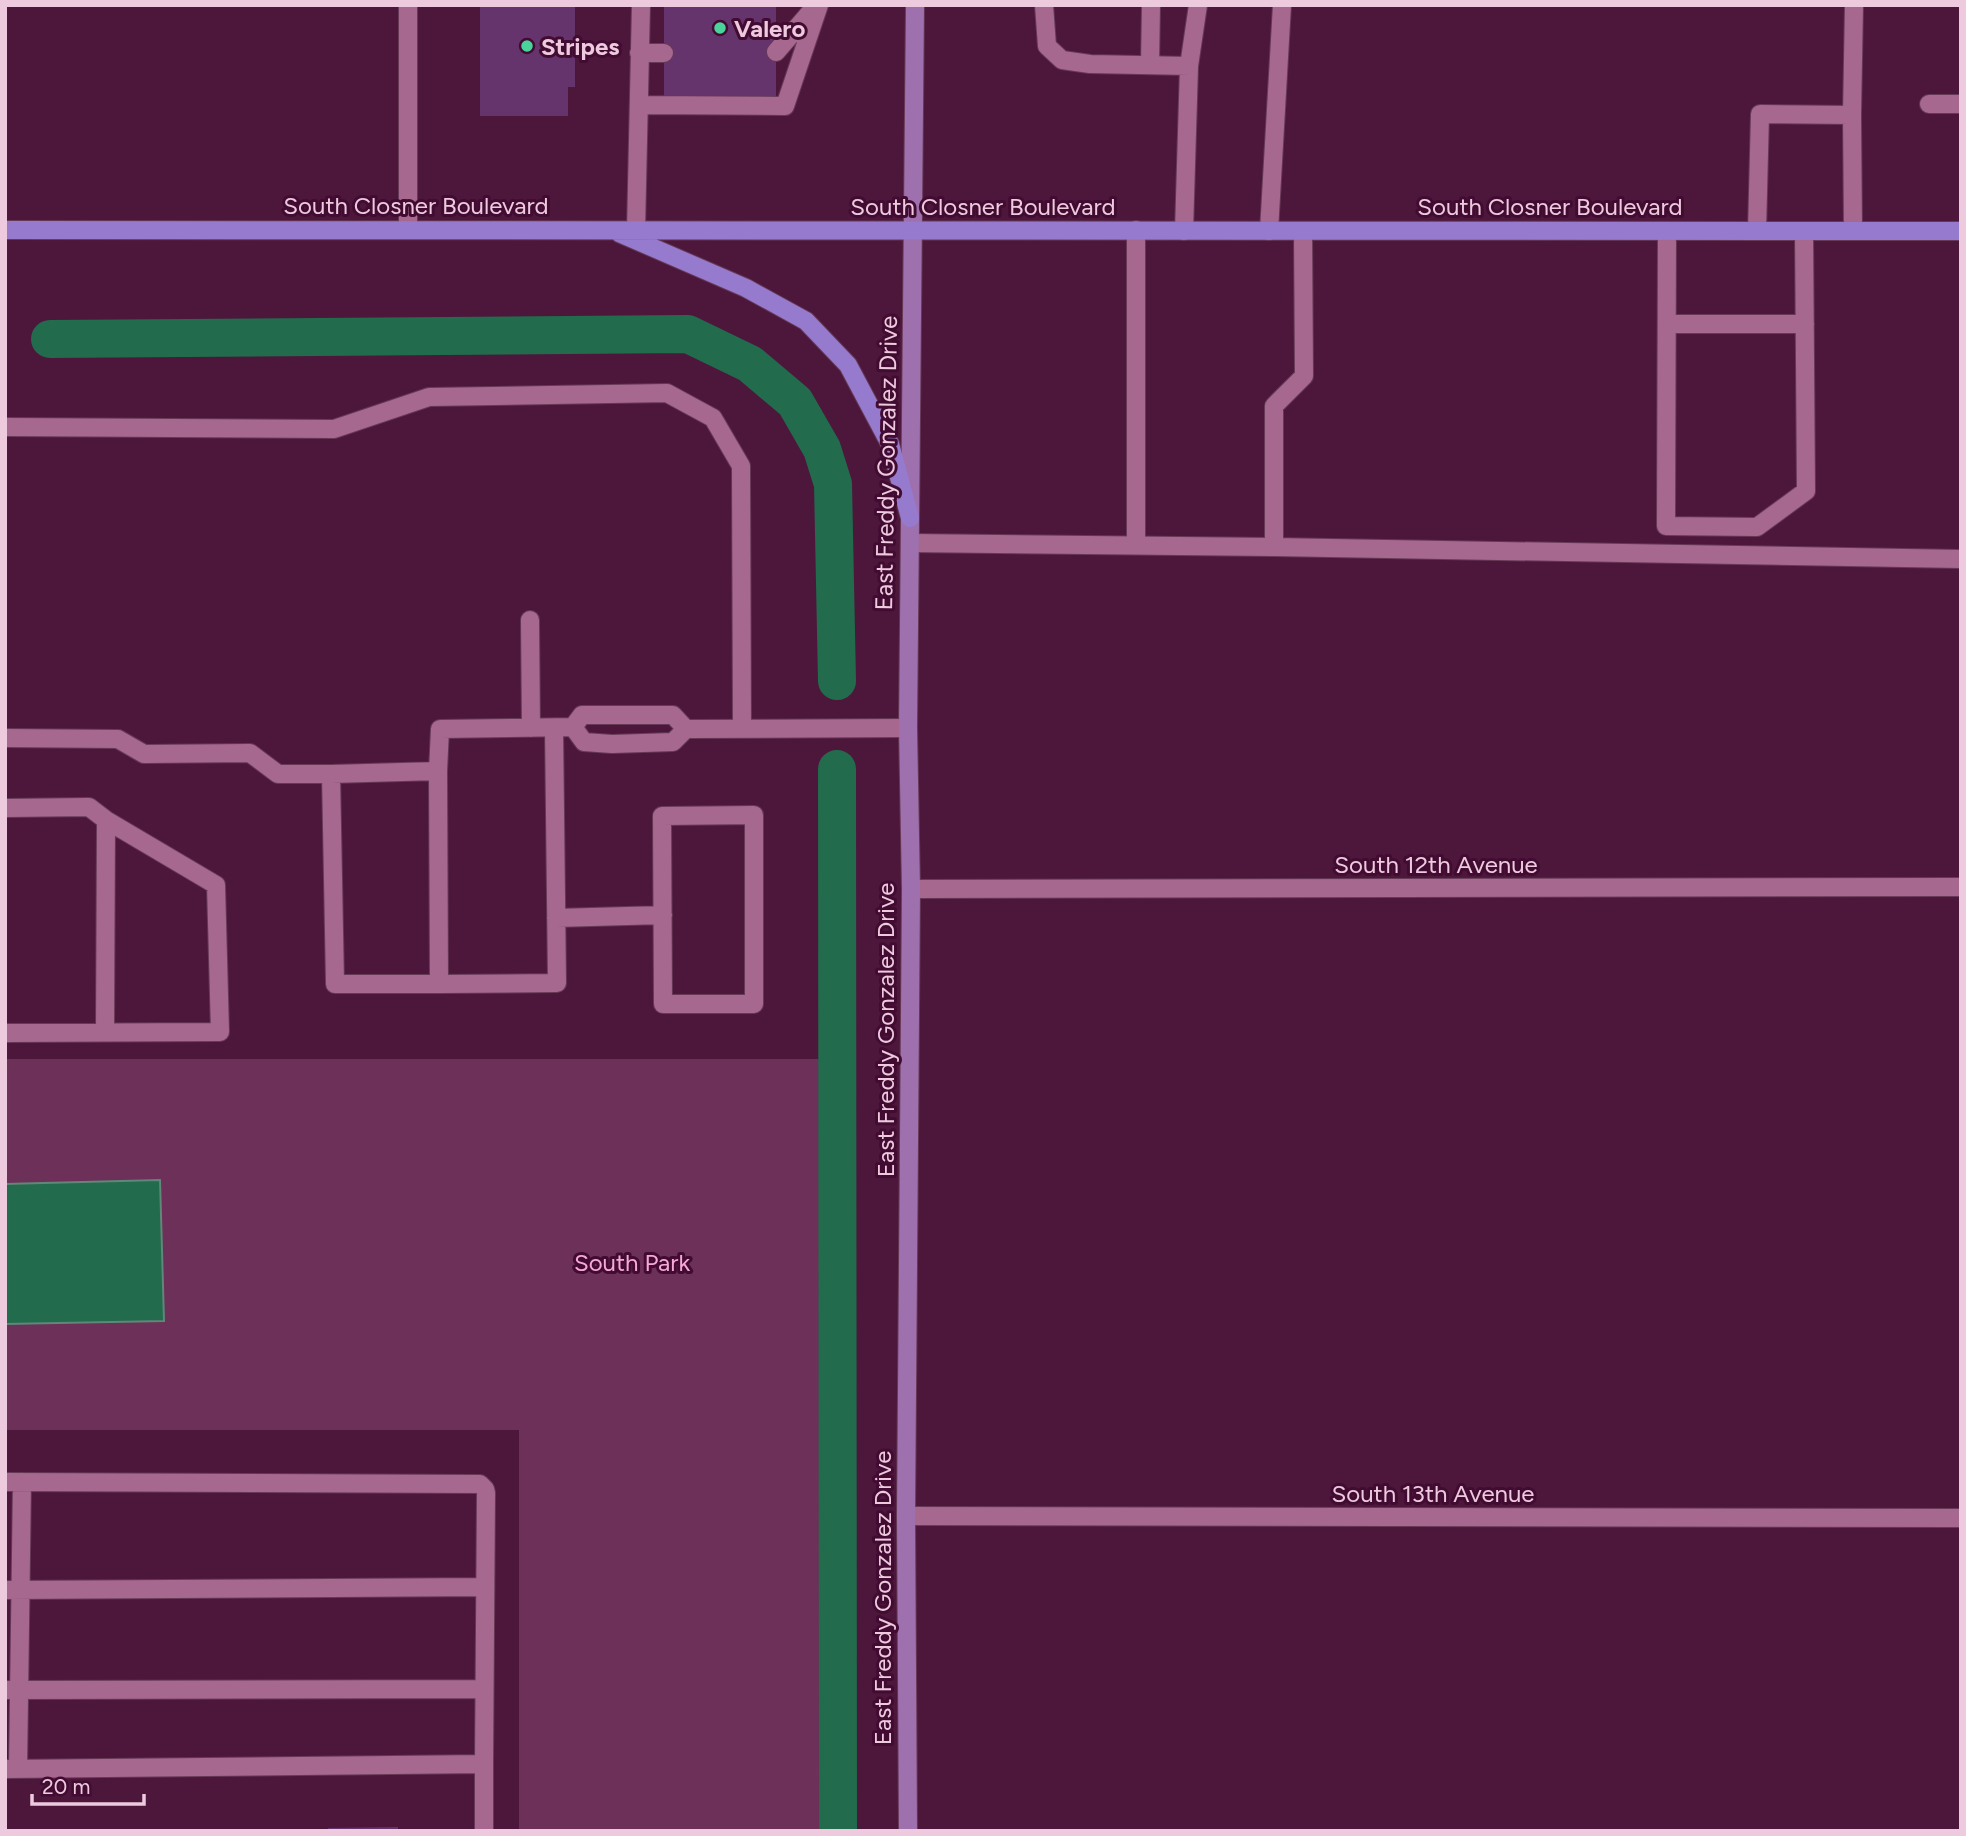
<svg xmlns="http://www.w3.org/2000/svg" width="1966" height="1836" font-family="Figtree,sans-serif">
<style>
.green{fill:#6d3058}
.water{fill:#226b4d;stroke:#5f8878;stroke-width:2}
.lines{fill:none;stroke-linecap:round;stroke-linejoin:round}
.canal{stroke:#226b4d;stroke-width:38}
.building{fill:#66346d}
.lane-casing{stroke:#663957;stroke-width:20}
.street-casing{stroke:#663957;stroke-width:20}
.secondary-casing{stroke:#663957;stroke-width:20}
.primary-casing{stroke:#663957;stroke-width:20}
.lane{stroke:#a7688f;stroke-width:18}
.street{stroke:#a7688f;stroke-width:18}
.secondary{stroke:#9e71ae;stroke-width:18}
.primary{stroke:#967acd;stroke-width:18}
.poi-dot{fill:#4ad49c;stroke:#420b32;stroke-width:2.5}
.labels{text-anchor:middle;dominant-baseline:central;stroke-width:6;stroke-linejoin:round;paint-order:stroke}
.poi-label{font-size:24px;font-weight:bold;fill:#edcade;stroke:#420b32;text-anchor:start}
.street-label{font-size:24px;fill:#edcade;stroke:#420b32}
.park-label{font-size:24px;fill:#f7a8d8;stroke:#420b32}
</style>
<rect width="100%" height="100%" fill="#4d173c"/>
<!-- green -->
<path class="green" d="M5,1059H834L835,1831H519V1430H5Z"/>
<!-- water -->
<path class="water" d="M160,1180L164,1321L5,1324V1184Z"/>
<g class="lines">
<!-- canal -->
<path class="canal" d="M50,339L688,334L750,364L795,402L822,449L833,484L837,681
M837,769L838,1831"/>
</g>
<!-- building -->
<path class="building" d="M480,5H575V87H568V116H480Z
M664,5H776V97H664Z
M398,1827V1831H328V1828Z"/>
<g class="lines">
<defs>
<path id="lane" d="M1044,5L1047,46L1062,60L1090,64L1189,66
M776,52L814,8
M639,53H664
M1150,65L1151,5
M1929,104H1961
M639,105L785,106L819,5
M1852,115L1853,231
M408,230V5
M636,230L641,5
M1184,231L1189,66L1198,5
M1269,231L1282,5
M1667,231L1666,526L1757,527L1806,491L1804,231
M1757,231L1760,114L1852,115L1854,5
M1667,324H1805
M5,427L334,429L429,397L667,393L713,418L741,466L742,729
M910,543L1274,547V406L1304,376L1303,231
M1136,545V230
M1274,547L1961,559
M530,620L531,728
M573,727L584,742L612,744L673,742L686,729L908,728
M573,727L582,715H673L686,729
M5,738L118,739L144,754L250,753L278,774H331L335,984H439L438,771L440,729L573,727
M331,774L438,771
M5,808L89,807L106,820
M754,815V1004H663L662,816Z
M556,918L663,915
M439,984L557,983L554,728
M5,1033L220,1032L216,885L106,820L105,1032
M5,1482L480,1484L485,1489L486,1493L484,1764
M5,1590L485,1587
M5,1690L484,1689
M5,1769L484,1764V1831
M18,1769L22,1482"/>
<path id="street" d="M911,889L1961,887
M906,1516L1961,1518"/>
<path id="secondary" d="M908,1831L906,1516L911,889L908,728L915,5"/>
<path id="primary" d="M5,230L1961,231
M619,233L746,288L806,321L848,365L890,444L910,518"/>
</defs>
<!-- lane casing -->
<use href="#lane" class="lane-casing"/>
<!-- street casing -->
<use href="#street" class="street-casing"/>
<!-- secondary casing -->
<use href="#secondary" class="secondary-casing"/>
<!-- primary casing -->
<use href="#primary" class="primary-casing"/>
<!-- lane -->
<use href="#lane" class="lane"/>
<!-- street -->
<use href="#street" class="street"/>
<!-- secondary -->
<use href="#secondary" class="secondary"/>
<!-- primary -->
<use href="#primary" class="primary"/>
</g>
<!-- markers -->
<g class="poi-dot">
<circle cx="720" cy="28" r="7"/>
<circle cx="527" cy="46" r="7"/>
</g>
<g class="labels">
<!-- poi labels -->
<g class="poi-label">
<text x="734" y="28">Valero</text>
<text x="541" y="46">Stripes</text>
</g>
<!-- street labels -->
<g class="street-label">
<text x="416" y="205">South Closner Boulevard</text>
<text x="983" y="206">South Closner Boulevard</text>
<text x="1550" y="206">South Closner Boulevard</text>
<text transform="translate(886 463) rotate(-89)">East Freddy Gonzalez Drive</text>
<text x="1436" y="864">South 12th Avenue</text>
<text transform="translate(885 1030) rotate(-90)">East Freddy Gonzalez Drive</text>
<text x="1433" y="1493">South 13th Avenue</text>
<text transform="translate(882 1598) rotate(-90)">East Freddy Gonzalez Drive</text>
</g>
<!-- park labels -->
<g class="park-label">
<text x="632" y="1262">South Park</text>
</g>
</g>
<!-- border -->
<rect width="1966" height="1836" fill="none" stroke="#edcade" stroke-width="14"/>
<!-- scale -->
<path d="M32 1794v10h112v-10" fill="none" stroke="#edcade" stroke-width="3.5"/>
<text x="42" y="1794" font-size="21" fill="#edcade" stroke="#420b32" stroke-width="5" paint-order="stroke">20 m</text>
</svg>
